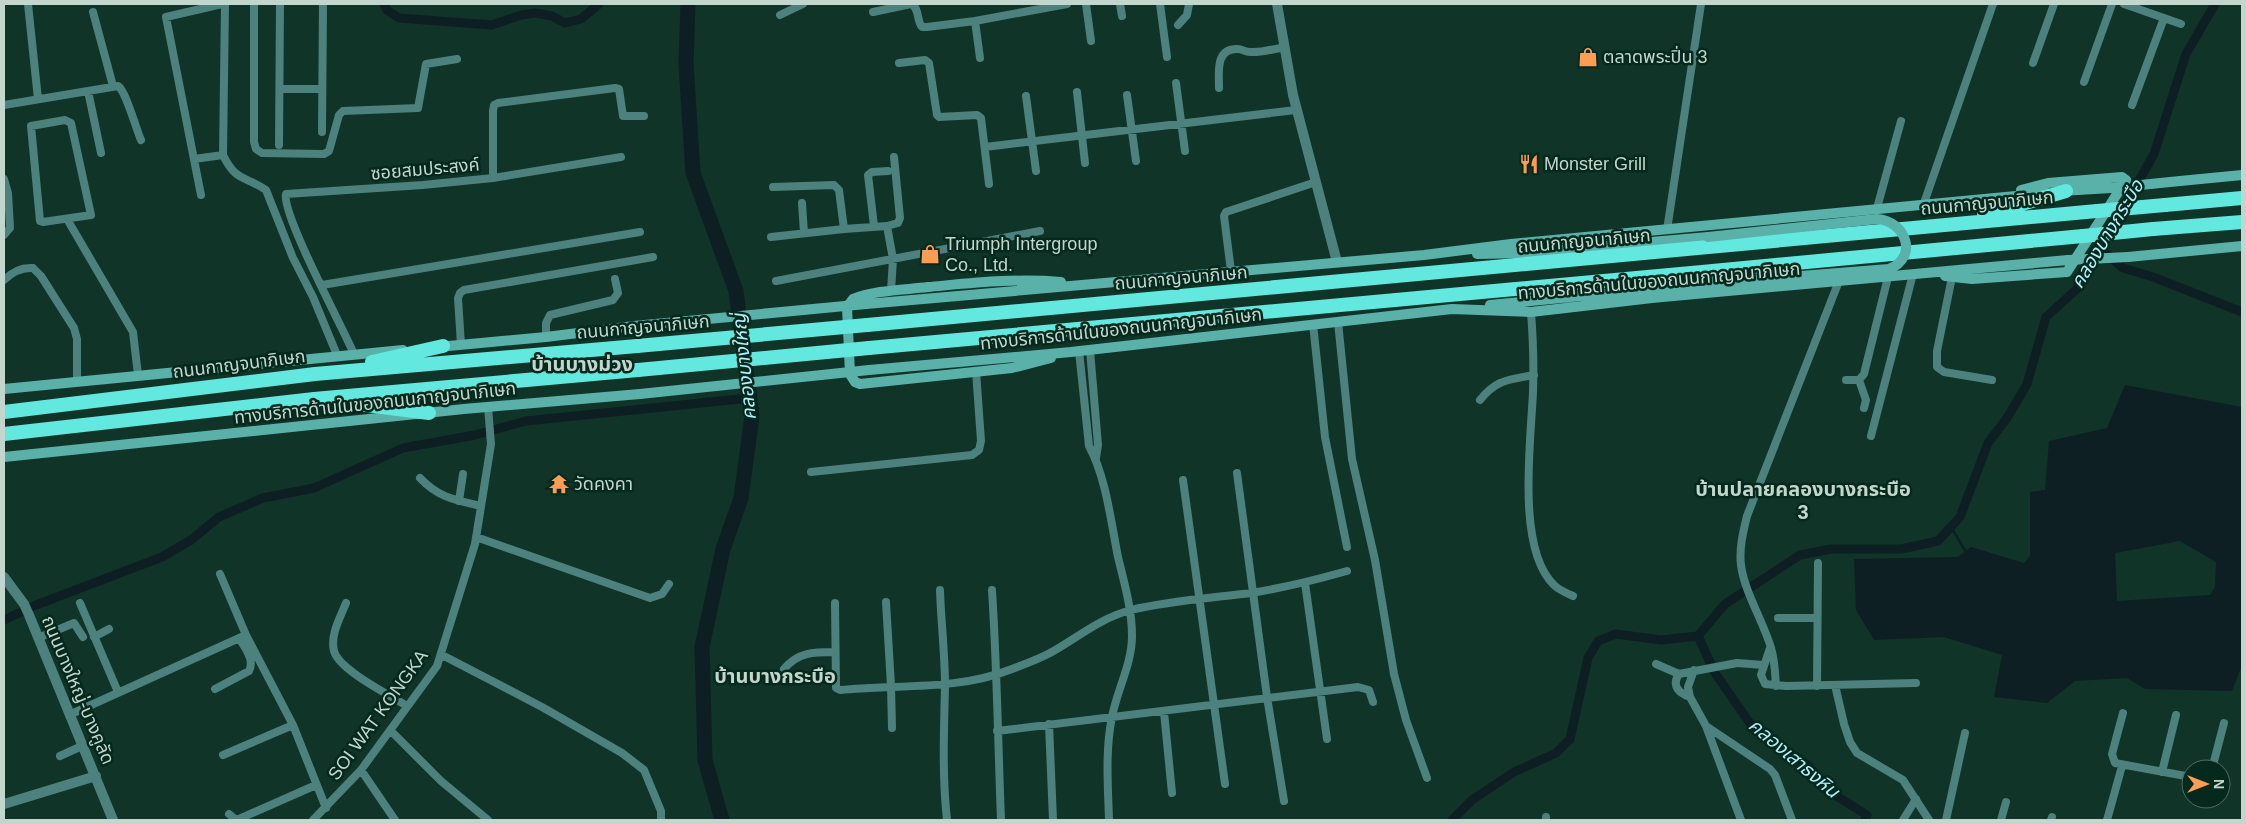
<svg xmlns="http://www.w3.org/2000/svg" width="2246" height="824" font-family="Arial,'Noto Sans Thai',sans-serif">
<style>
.water{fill:#0d1f23;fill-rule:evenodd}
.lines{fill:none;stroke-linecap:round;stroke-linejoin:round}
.stream{stroke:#0d1f23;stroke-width:2.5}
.canal{stroke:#0d1f23;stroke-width:9}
.river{stroke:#0d1f23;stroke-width:15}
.minor{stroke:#4c817d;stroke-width:8}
.tertiary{stroke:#4c817d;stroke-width:10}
.secondary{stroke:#59b1aa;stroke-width:10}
.trunk{stroke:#62e8de;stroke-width:14}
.secondary-bridge{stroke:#59b1aa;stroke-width:10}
.trunk-bridge{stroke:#62e8de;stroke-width:14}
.labels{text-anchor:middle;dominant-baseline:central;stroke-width:5;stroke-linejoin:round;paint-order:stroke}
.poi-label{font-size:18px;fill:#c3d6ce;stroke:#05291d;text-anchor:start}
.street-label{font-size:18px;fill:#c3d6ce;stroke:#05291d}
.water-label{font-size:19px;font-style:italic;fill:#b3effb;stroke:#05291d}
.quarter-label{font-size:20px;font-weight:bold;fill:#c3d6ce;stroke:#05291d}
</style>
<rect width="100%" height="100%" fill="#103427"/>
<!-- water -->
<path class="water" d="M2125,385L2242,407V665L2232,691L2145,689L2127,678L2075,681L2047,703L1994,697L2002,655L1944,637L1874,640L1856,610L1854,559L1958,557L1971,547L2024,563L2030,556V492L2045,490L2049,441L2107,428ZM2180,541L2216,562L2215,587L2210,595L2117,601L2115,553Z"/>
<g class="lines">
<!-- stream -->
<path class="stream" d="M1951,527L1966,552"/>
<!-- canal -->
<path class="canal" d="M384,4L387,10L399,18L492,25L521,15L535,13L552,16L565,23L581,19L599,4
M2108,255L2123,268L2153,277L2242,312
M4,620L36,605L162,557L191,540L219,517L263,498L314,488L403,448L475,435L526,421L750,398
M1698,636L1715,673L1754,729L1809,766L1830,792L1867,815L1865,820
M1452,820L1472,800L1514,772L1556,753L1570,739L1588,658L1598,641L1616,634L1661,640L1698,636L1725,604L1800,555L1831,549H1901L1938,541L1960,517L1988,443L2007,418L2027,384L2046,317L2078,288L2154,154L2186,54L2215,4"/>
<!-- river -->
<path class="river" d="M688,4L686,64L693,173L736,291L752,416L741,498L723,549L702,647L705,760L722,820"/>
<!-- minor -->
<path class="minor" d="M28,4L38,99
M225,4L223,155C236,182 244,175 266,190L293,258L313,297L337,355
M254,4V142L256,149L262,153L324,154L329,151L339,115L343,111L418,108L426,64L457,59
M911,4C920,8 916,20 922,27H927L975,21L1067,4
M1086,4L1091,41
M1120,4L1122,16
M1160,4L1167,57
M2124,4L2181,24
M93,12L113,86
M873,12L911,4
M780,15L803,4
M975,21L980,58
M1178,25L1187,15L1189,4
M899,63L925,60L929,63L937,115L939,117L977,115L981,118L989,184
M2033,63L2054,4
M2084,82L2112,4
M1176,83L1185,151
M1219,88C1219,72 1215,48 1238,49C1242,49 1245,52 1250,52C1261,53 1274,49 1285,47
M280,89H322
M88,91L101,153
M1077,92L1085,163
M1127,95L1136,161
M1026,96L1036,171
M4,105L118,86C126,91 136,129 141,140
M2132,105L2164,18
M65,120L71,123L91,215L43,222L40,221L31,126Z
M322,132L323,4
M279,145L280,4
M985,147L1296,110
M194,159L223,155
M493,178L621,157
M4,179L8,193L10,228L4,235
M773,187L834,185L839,190L844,229L887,226L893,259L891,291
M201,195L166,17L222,4
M802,203L804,233
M1924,203L1993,4
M1877,208L1901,121
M67,219L133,332L138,375
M874,226L868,175L872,172L888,171
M887,226L898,223L900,218L894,157
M1667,230L1701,4
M771,237L844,229
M1231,271L1224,216L1226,212L1316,182
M1952,277L1937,351V367L1944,372L1992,380
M4,280C12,272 21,267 33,268L41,276L74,328L77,339V382
M776,281L1040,231
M322,285L640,232
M1531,312C1533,338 1534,365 1533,392C1531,440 1516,549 1554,585C1559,590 1566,593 1573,596
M1338,322L1352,459L1375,560L1394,674L1406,720L1427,778
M1313,324L1325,437L1347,547
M546,337V323L550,315L613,300L618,293L615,279
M461,345L458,298L460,293L464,290L653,257
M1090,350L1098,445L1096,458
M1079,351L1089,446C1106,477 1111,522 1118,557C1124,582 1132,609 1132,636C1132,664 1117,690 1112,717C1105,751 1108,786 1109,820
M354,354C343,328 281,213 286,194L423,185L493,178V111L494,105L498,103L615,88L619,89L623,116H644
M1846,380H1859L1864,374L1888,277
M1859,380L1866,400L1864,408
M1480,400C1497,379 1509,380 1534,375
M1871,436L1913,274
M811,472L972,455L979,450L981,441L976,371
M1237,473L1267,697L1284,801
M420,478C439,498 455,500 481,506
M1183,480L1225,784
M459,501L463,474
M476,537L650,598L662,594L669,584
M220,574L246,635L293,725L326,808
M1305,583L1327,739
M940,590C941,622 945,654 945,686C944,731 942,775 947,820
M992,590C997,667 998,743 1001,820
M886,602L891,686L892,728
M80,603L118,692
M346,603C340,618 330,635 334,651C339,670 390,695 407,706
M835,603L836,688L840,690C897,684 957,691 1012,669C1025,664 1039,659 1050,653C1077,638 1100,618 1131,610C1169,601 1211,598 1251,593C1283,588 1315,580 1347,571
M1778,618H1817
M94,637L109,629
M38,638L74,623L83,637
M1770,648L1761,675L1765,684L1786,686L1916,683
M442,655L542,707L622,753L644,770L661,811V820
M1656,664L1679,674
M784,669C798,652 814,652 834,652
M1694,670L1688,687L1690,697L1706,726L1770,769L1775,775L1792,820
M1835,685L1844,724L1850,742L1857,753L1903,780L1929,820
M1776,686C1775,673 1775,661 1771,648C1764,623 1744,591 1741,565C1739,549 1743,532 1747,516L1839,281
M1817,686L1818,563
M215,689L249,671C255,660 245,648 239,638
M1690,697C1679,693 1671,686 1679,674L1737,663L1763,665
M1164,712L1172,793
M2123,713L2112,754L2115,763L2191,777
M69,715L246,635
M1049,724L1053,820
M1706,726L1741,820
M390,730L441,781L488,820
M997,731L1358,687L1369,690L1373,702
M223,755L293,725
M60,756L82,746
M2212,769L2224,723
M361,770L395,820
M2162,772L2176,715
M229,814L235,819H239L316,785
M1546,817V820
M313,820L361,770L437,666L475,544L491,444L488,407
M1903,820L1916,799
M1946,820L1965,733
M2001,820L2006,802
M2051,820L2052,817
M2107,820L2122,766"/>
<!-- tertiary -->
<path class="tertiary" d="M1277,4L1293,95L1337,262
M4,577L24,604L29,615L113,820
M4,804L96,776"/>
<!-- secondary -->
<path class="secondary" d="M2180,181L2242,175
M2061,191L2111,188
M1477,254L1526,253L1708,237
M2128,257L2242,246
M1945,276L1972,279L2067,272L2126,180L2122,177L2048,183L2021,190
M866,304L1424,255L1511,244L2047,193
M1490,305L1711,283
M438,347L546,337L634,326
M1051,358L1012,368L860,384L855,382L850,374L847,307L853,299C876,290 903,290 928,287C973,283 1016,278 1061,282
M869,370L1071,352L1452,309L1531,312L1652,298L2068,260
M4,389L403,350
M4,457L464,409L640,394"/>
<!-- trunk -->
<path class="trunk" d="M2165,205L2242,198
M1984,215L2066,191
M2153,229L2242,222
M867,325L2097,211
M869,348L1702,272L2083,236
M372,362L443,346
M343,402L429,413
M4,412L315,374L637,346
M4,434L314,399L638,370"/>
<!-- secondary-bridge -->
<path class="secondary-bridge" d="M2111,188L2180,181
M1708,237L1877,219C1906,221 1919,257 1889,269L1711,283
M2068,260L2128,257
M634,326L866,304
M640,394L869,370"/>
<!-- trunk-bridge -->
<path class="trunk-bridge" d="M2097,211L2165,205
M2083,236L2153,229
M637,346L867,325
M638,370L869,348"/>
</g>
<!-- icons -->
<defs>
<symbol id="shop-bare" viewBox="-9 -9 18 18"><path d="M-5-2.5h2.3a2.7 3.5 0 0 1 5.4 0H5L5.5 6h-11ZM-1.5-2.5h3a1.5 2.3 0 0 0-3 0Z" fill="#fc9d54" stroke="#05291d" stroke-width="2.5" paint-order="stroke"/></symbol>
<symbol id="restaurant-bare" viewBox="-9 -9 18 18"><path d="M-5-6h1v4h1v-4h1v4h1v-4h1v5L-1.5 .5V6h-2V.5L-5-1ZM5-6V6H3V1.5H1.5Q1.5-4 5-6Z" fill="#fc9d54" stroke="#05291d" stroke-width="2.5" paint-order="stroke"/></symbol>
<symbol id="temple-bare" viewBox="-9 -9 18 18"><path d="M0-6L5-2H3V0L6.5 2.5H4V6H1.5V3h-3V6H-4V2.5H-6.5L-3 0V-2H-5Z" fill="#fc9d54" stroke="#05291d" stroke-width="2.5" paint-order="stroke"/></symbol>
</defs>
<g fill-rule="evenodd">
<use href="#shop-bare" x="1574" y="43" width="28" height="28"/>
<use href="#restaurant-bare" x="1515" y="150" width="28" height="28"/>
<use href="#shop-bare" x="916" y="240" width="28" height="28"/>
<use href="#temple-bare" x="545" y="470" width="28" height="28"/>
</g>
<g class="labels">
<!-- poi labels -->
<g class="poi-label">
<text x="1603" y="57">ตลาดพระปิ่น 3</text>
<text x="1544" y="164">Monster Grill</text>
<text x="945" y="244">Triumph Intergroup<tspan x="945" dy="21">Co., Ltd.</tspan></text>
<text x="574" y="484">วัดคงคา</text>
</g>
<!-- street labels -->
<g class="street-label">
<text transform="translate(425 169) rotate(-5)">ซอยสมประสงค์</text>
<text transform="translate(1987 203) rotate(-5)">ถนนกาญจนาภิเษก</text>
<text transform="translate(1584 241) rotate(-5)">ถนนกาญจนาภิเษก</text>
<text transform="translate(1181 278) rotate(-5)">ถนนกาญจนาภิเษก</text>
<text transform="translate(1659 281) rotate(-5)">ทางบริการด้านในของถนนกาญจนาภิเษก</text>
<text transform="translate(643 327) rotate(-5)">ถนนกาญจนาภิเษก</text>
<text transform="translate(1121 329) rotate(-6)">ทางบริการด้านในของถนนกาญจนาภิเษก</text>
<text transform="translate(239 364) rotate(-7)">ถนนกาญจนาภิเษก</text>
<text transform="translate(375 403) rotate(-6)">ทางบริการด้านในของถนนกาญจนาภิเษก</text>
<text transform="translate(78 690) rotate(67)">ถนนบางใหญ่-บางคูลัด</text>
<text transform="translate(378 715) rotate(-54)">SOI WAT KONGKA</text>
</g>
<!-- water labels -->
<g class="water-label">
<text transform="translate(2107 234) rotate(-59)">คลองบางกระบือ</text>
<text transform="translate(744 367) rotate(-96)">คลองบางใหญ่</text>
<text transform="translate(1794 758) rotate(40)">คลองเสาธงหิน</text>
</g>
<!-- quarter labels -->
<g class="quarter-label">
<text x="582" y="364">บ้านบางม่วง</text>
<text x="1803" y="489">บ้านปลายคลองบางกระบือ<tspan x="1803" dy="23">3</tspan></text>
<text x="775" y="676">บ้านบางกระบือ</text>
</g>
</g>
<!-- border -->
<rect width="2246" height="824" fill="none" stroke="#c3d6ce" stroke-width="10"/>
<!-- north arrow -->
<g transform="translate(2206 784) rotate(90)"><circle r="24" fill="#05291d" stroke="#516e64"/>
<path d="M0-4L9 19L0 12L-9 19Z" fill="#fc9d54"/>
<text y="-8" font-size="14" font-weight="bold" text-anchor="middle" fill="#c3d6ce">N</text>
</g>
</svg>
